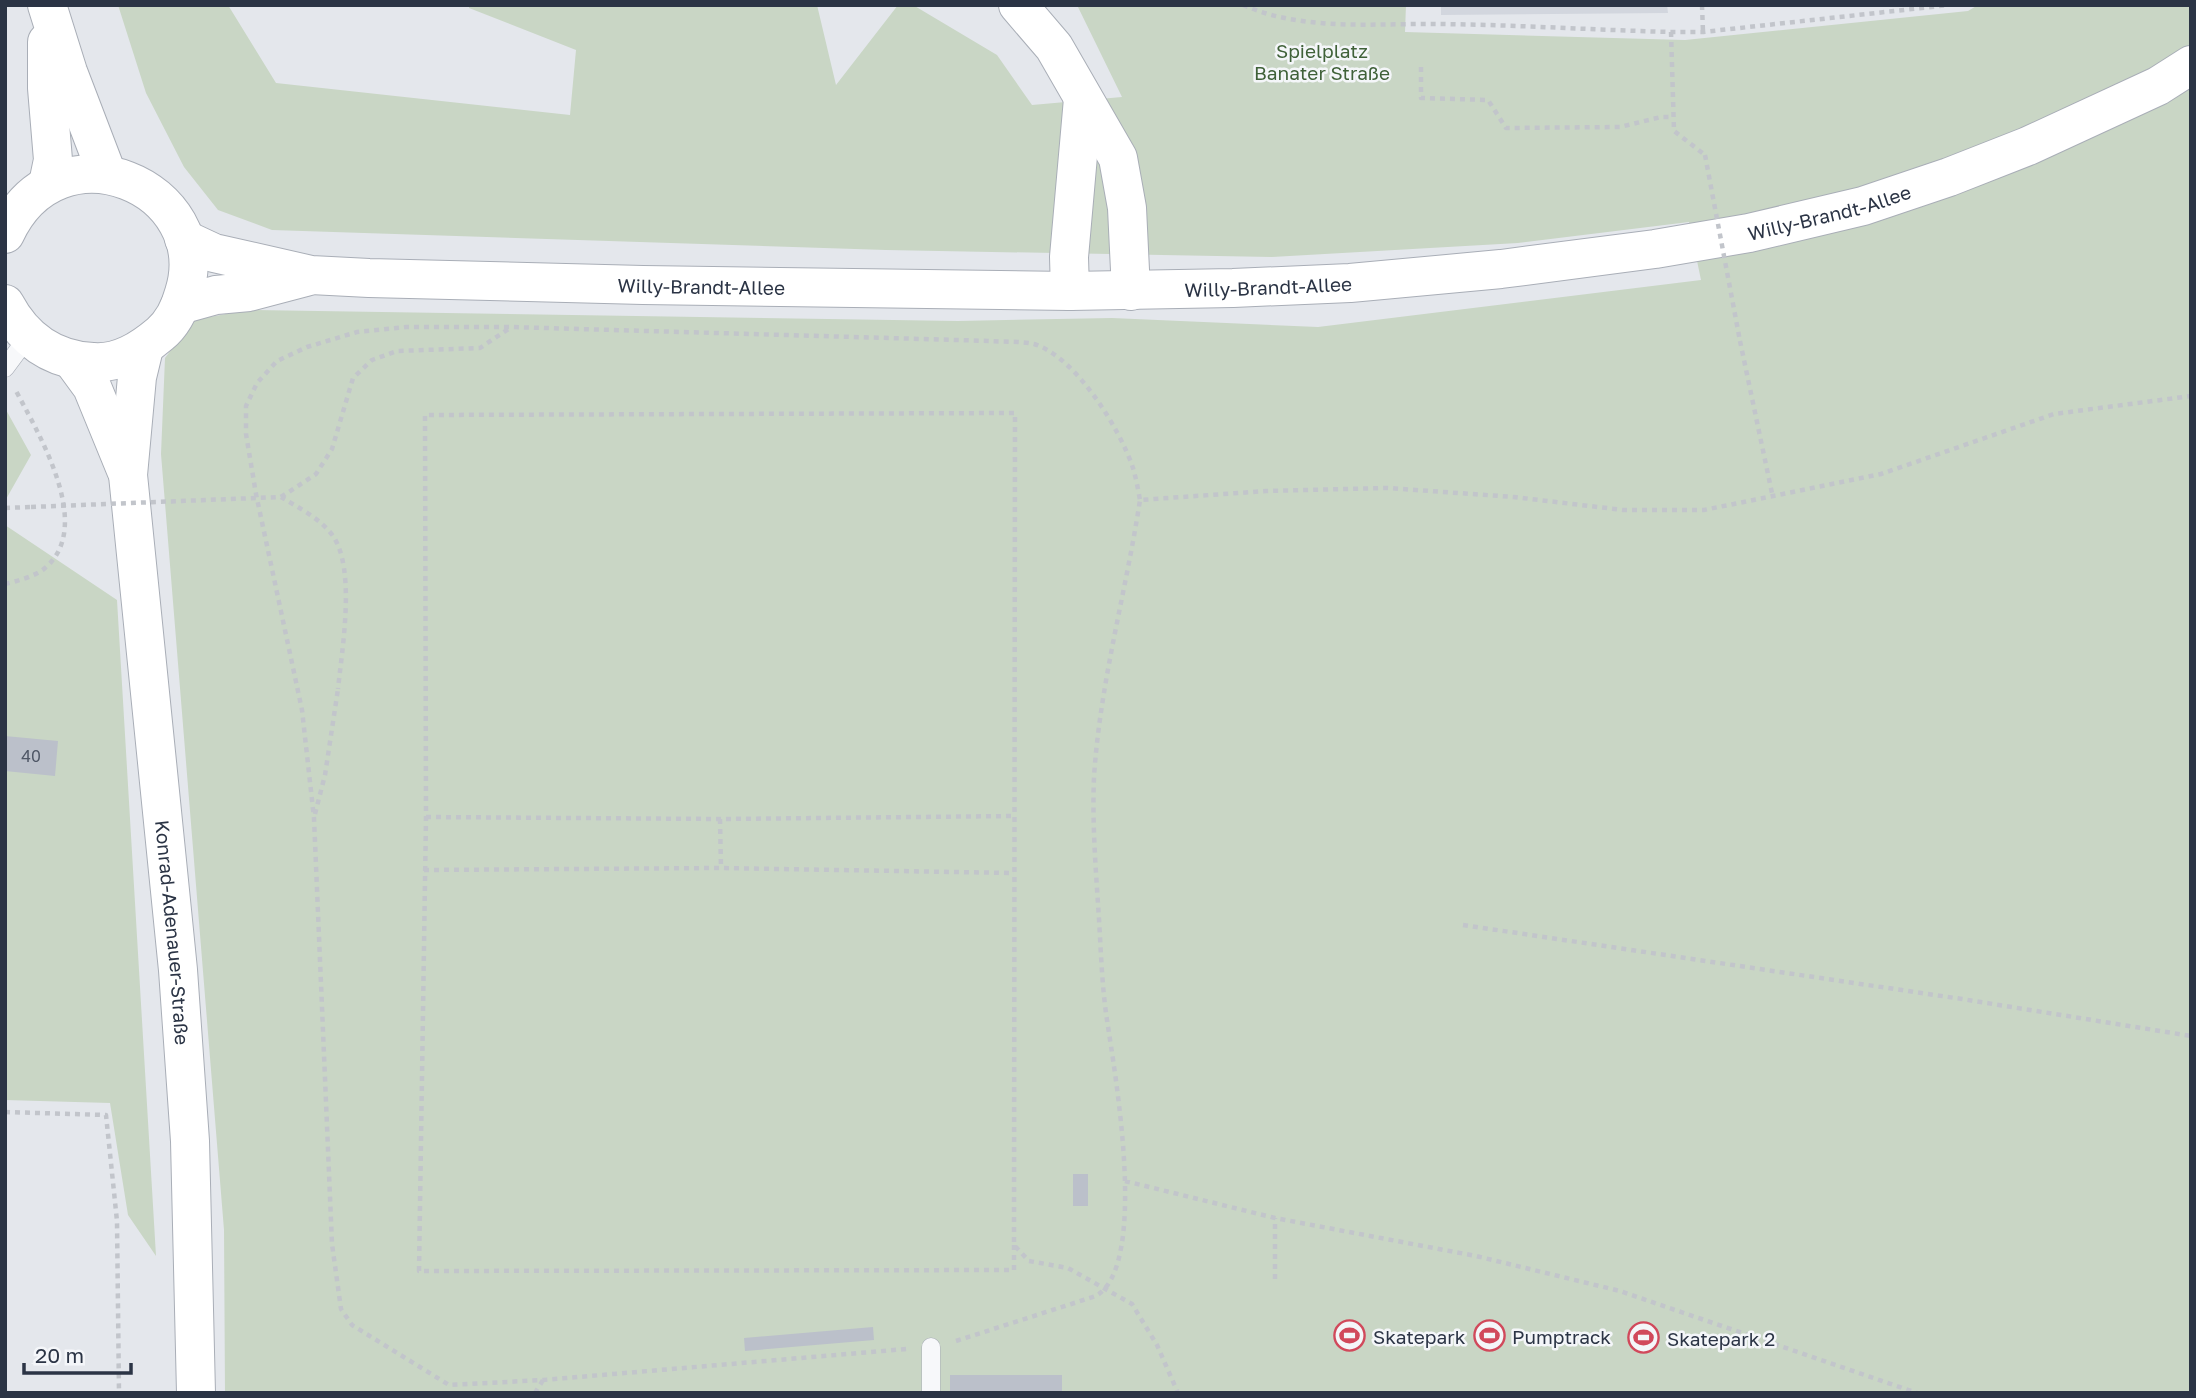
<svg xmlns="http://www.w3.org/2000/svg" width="2196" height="1398" font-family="'Golos Text',sans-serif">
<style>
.built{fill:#d2d6de}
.green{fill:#c9d6c5}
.building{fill:#bbc0ca}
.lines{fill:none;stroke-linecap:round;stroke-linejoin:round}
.lane-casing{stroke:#a9aeb7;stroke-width:19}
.secondary-casing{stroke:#a9aeb7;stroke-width:40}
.path{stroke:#c2c5cb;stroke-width:4.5;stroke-dasharray:5 5;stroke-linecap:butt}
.lane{stroke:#f7f8fa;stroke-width:18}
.secondary{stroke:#fff;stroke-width:38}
.path-bridge{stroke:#c2c5cb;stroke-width:4.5;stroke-dasharray:5 5;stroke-linecap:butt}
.labels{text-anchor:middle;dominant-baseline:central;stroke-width:5;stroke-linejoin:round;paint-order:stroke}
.number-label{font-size:16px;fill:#4f5766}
.park-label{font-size:19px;fill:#3f6138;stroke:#f4f6f9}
.street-label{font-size:19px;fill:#2b3445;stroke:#f4f6f9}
.poi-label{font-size:19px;fill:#2b3445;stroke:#f4f6f9;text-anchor:start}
</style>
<rect width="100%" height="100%" fill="#e4e7ec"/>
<!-- built -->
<path class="built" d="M1441,5H1667L1668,13L1441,15Z"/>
<!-- green -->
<path class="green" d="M118,5H228L276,83L570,115L576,50L469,8V5H817L836,85L898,5H913L997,55L1032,105L1122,97L1077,5H1406L1405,32L1685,40L1968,11L1978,5H2191V1393H1062V1375H950V1393H225L224,1230L161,454L165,358L194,320L247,310L958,321L1112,318L1318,327L1701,280L1689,222L1518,243L1272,257L886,250L272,230L218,210L184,167L146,93Z
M5,408L31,455L5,501Z
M5,525L117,600L156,1256L128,1215L110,1103L5,1100Z"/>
<!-- building -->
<path class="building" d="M5,736L58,741L55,776L5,771Z
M1073,1174H1088V1206H1073Z
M873,1327L874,1340L745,1351L744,1338Z
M950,1375H1062V1393H950Z"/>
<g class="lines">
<defs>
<path id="lane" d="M5,368L28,337
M931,1347V1393"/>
<g id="secondary">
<path d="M47,5L68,72L107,174"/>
<path d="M1018,5L1054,47L1118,158L1127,208L1131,291"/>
<path d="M47,42V88L53,160L48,184"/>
<path d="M5,234C59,118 217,188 184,293C180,308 172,324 160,334C141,350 119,364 93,362C53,360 24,340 5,304"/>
<path id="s1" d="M184,239L214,253L311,275L369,278L643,285L1070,291L1233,288L1350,283L1501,269L1655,249L1749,233L1863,206L1949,177L2028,146L2158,86L2191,65"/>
<path d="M1070,291L1069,257L1083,99"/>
<path d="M180,305L216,295L249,292L306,277"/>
<path id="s2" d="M144,348L137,377L128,475L178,970L190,1141L196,1393"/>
<path d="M73,361L92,387L126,470"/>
</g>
</defs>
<!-- lane casing -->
<use href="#lane" class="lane-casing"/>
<!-- secondary casing -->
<use href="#secondary" class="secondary-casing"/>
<!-- path -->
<path class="path" d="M1243,5C1305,32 1376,23 1442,24C1519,25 1595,30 1671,32H1703L1949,5
M1702,5L1703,32
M1671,32L1674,131L1705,155
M1421,67V98L1488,100L1506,128L1620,127L1661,117H1673
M1740,341L1773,498
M281,497L316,474L332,449L353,378L372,360L397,351L480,348L510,328
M5,508L31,507
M5,584C17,581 36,576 45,568C95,526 38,433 15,389
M315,814L325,775L338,689
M426,817L720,819L1015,816
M720,819L721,868
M424,870L721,868L1014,873
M1463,925L1962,999L2191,1036
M5,1112L106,1115L117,1221L119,1393
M1125,1181L1275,1218L1476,1256L1620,1291L1917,1393
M1014,1245V1270L419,1271L426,817L425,415L1015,413L1014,1245L1029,1261L1068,1268L1132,1304L1157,1345L1178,1393
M1275,1279V1218
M956,1341L1096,1296C1149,1265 1115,1074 1107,1020C1102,987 1101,953 1099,919C1096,872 1092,824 1094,777C1100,683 1126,592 1140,500L1266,491L1388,488L1514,497L1623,510H1704L1881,474L2054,414L2191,396
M906,1349L543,1380L449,1385L352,1325L341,1309L332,1244L314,818L302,710L256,494L246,434V406L257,383L277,361L307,347L357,332L406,327H511L991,341C1004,342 1021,341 1034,344C1076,357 1120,429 1133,468C1136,478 1138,489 1140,500
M535,1393L543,1380"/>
<!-- lane -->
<use href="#lane" class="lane"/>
<!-- secondary -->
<use href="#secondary" class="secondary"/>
<!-- path-bridge -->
<path class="path-bridge" d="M1705,155L1740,341
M31,507L281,497C299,508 321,519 333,536C356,570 342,649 338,689"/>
</g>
<!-- icons -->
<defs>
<symbol id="stadium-ring" viewBox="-11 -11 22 22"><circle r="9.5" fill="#f4f6f9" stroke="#d1495b" stroke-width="1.5"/><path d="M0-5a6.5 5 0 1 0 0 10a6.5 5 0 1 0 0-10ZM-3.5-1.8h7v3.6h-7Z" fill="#d1495b"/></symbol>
</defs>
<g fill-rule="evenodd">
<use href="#stadium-ring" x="1332" y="1318" width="35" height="35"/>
<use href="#stadium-ring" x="1472" y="1318" width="35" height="35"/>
<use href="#stadium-ring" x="1626" y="1320" width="35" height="35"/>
</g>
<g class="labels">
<!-- number labels -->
<g class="number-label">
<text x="31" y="756">40</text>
</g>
<!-- park labels -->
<g class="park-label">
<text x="1322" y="50">Spielplatz<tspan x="1322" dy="22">Banater Straße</tspan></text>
</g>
<!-- street labels -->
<g class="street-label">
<text stroke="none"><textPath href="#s1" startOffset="1657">Willy-Brandt-Allee</textPath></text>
<text stroke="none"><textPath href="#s1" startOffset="523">Willy-Brandt-Allee</textPath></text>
<text stroke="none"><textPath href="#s1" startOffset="1090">Willy-Brandt-Allee</textPath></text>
<text stroke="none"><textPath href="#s2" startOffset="588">Konrad-Adenauer-Straße</textPath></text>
</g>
<!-- poi labels -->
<g class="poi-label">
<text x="1373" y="1336">Skatepark</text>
<text x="1512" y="1336">Pumptrack</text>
<text x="1667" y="1338">Skatepark 2</text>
</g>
</g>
<!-- border -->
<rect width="2196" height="1398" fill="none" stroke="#2b3445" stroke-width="14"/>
<!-- scale -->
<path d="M24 1363v10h107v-10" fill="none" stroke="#2b3445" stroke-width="3.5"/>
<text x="35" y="1363" font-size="21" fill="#2b3445" stroke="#f4f6f9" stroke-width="5" paint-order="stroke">20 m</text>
</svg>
